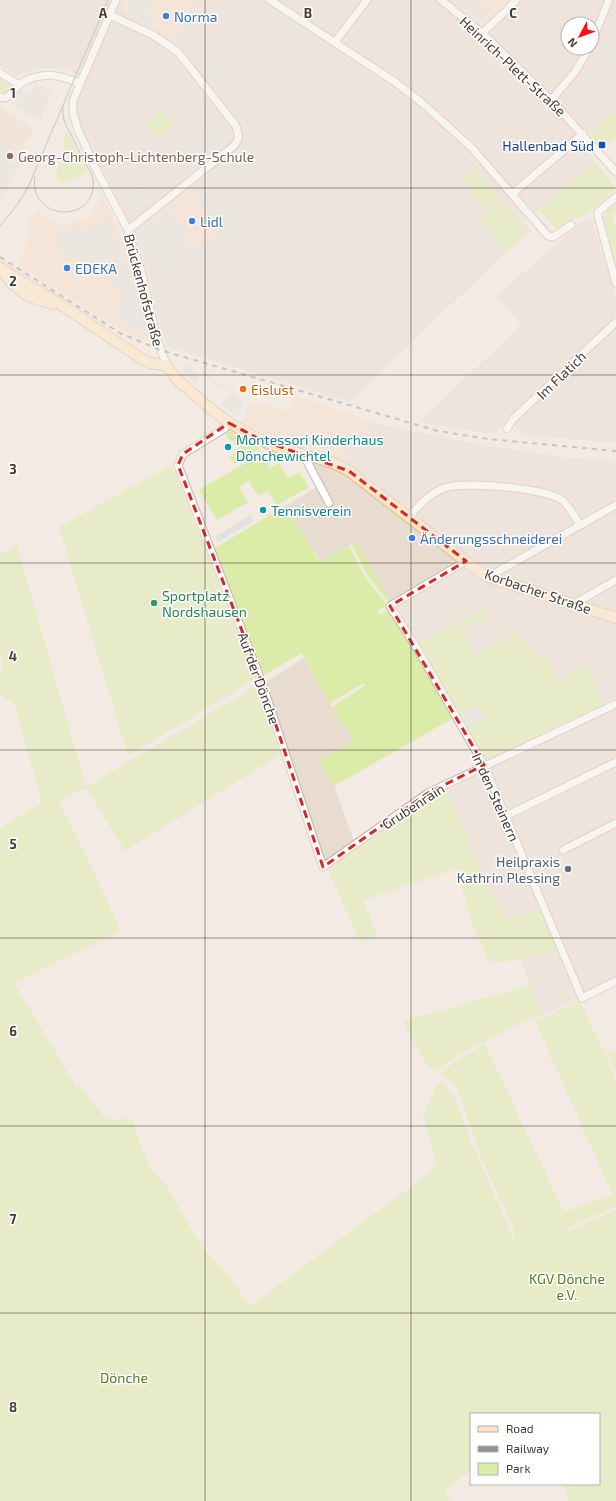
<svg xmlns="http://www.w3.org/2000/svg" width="616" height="1501" font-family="'Exo 2',sans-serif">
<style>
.residential{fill:#e8dcd0;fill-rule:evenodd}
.commercial{fill:#f8dccb}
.industrial{fill:#e5ddd8}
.education{fill:#eeddcb}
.green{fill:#daeca7}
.parking{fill:#e3dfdc}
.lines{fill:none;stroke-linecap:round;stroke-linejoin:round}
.street-casing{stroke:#c2b4a7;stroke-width:9}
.secondary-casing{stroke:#dab98f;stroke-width:12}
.street{stroke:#fff;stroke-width:7}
.secondary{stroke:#ffe4c1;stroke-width:10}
.tram{stroke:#949494;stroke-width:1}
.rail{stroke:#949494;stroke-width:2;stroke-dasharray:5 5;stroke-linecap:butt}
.marked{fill:none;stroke:#d62828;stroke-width:3;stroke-dasharray:8 5;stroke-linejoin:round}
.grid{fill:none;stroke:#453a32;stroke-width:1;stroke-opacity:0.55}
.shop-dot{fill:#3f7fe0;stroke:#fff;stroke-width:1.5}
.transit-dot{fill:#1a4fb4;stroke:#fff;stroke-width:1.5}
.education-dot{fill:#8d6e63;stroke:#fff;stroke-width:1.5}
.food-dot{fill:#e8710a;stroke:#fff;stroke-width:1.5}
.culture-dot{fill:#0f9aa8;stroke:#fff;stroke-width:1.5}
.leisure-dot{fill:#2e9e5b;stroke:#fff;stroke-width:1.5}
.service-dot{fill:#5c6f8a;stroke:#fff;stroke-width:1.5}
.labels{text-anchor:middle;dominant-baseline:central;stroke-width:3;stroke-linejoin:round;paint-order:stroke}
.shop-label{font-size:14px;fill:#366cbe;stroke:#fff;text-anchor:start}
.street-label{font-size:14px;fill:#453a32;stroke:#fff}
.transit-label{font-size:14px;fill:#164399;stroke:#fff;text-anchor:end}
.education-label{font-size:14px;fill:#785e54;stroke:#fff;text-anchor:start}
.food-label{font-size:14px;fill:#c56008;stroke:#fff;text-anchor:start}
.culture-label{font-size:14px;fill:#0d838f;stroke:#fff;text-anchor:start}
.leisure-label{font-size:14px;fill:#27864d;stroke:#fff;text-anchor:start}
.service-label{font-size:14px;fill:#4e5e75;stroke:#fff;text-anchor:end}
.park-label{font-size:14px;fill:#547c21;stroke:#fff}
.grid-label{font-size:13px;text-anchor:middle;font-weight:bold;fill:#453a32;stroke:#fff;stroke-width:3;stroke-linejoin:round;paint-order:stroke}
</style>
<rect width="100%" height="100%" fill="#f3ebe3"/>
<!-- residential -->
<path class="residential" d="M0,0H616V111L589,133L580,144L595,162L524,222L531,231L506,252L402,119L330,73L260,129L251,140L135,234L82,131L77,115L76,101L86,78L64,69L47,68L32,70L15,76L0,66ZM568,24H592V48H568Z
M592,213L591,216L616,297V317L495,433H486L439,426L420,421L521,325L496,296Z
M616,326V443L523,435L513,424Z
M374,423L476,444L570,458L616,461V981L543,1016L520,959L561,948L544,908L505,920L444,785L606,708L586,666L558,680L545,654L536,660L475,656L463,631L489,615L417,645L355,542L321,562L285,506L317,487L302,461L326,467Z
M304,658L330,703L354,740L319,761L334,786L354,841L325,861L266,682Z"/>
<!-- commercial -->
<path class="commercial" d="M124,0H197L172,39L133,19L125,12L123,4Z
M448,0H513L488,23L483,25H479Z
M190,189L221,230L151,284L135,234Z
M102,194L121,235L131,268L138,279L153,341L144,340L128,333L102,319L18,265L28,241L27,231L29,221L39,210L45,217L54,221L62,224L78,222L87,218L94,212Z
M294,396L306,399L374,423L334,460L293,447L242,425L248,405L258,403L289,412Z"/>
<!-- industrial -->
<path class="industrial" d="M330,73L402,119L506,252L350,402L167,347L159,323L151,284L221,230L190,189L251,140L260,129Z"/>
<!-- education -->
<path class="education" d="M0,106L35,129L23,147L22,162L0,200Z"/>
<!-- green -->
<path class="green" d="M0,80L9,85L10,90L9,92L4,93L0,90Z
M161,110L173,125L157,138L145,123Z
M616,111V137L604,149L589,133Z
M66,130L88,172L66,183H61C54,177 57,170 59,161L68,163L70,151L62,149Z
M595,162L615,187V189L580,220L577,217L556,229L539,209Z
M476,168L499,198L484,209L461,179Z
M501,202L528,234L506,252L480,218Z
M616,203V213L612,216L616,229V263L603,218L606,212Z
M230,431L243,440L237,447L232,440L231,441L227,438V433Z
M245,441L261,448L235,464L230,457Z
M262,453L270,468L279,463L288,478L300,472L309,487L277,505L268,491L258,496L249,481L239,487L248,502L217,520L199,490Z
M172,465L255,679L128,756L59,527Z
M285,506L320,562L349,546L365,577L387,605L377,611L380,615L389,610L453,718L334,786L319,761L354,740L332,707L365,686L364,683L330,703L302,653L264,675L215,548Z
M356,542L391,602L389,603L367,574L351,544Z
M17,545L86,787L258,685L268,714L280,755L125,851L86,788L59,800L120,927L117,933L14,983L76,1086L79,1084L105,1118L114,1120L129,1118L133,1122L142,1149L152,1170L169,1189L201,1246L229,1276L250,1306L437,1167L423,1116L435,1088L442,1081L454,1096L470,1139L514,1240V1230L481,1157L458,1090L448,1078L440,1075L457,1060L485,1044L564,1212L612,1194L535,1021L542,1019L580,1000L616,1079V1206L566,1229L567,1232L616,1210V1501H569L564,1484H599V1414H471V1471L445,1489L452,1501H0V828L42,803L14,704L0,695V670C5,664 2,656 0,650V555Z
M487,607L489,615L463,631L474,656L518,632L536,660L545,654L558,680L586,665L606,708L484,765L467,729L485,720L477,706L459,715L417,645Z
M444,785L505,920L544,907L561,948L520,959L490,964L473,925L456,869L364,900L377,936L361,943L327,869Z
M530,985L543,1016L528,1020L456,1056L436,1072L426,1064L403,1021Z
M606,1051H616V1072Z"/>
<!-- parking -->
<path class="parking" d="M128,0H156L148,11L146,14L154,24L151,28L128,13L130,9L127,5Z
M371,0H377L350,36L346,33Z
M451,0H476L488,14L478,23L456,1L454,3Z
M192,9L201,15L184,41L175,35Z
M288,17L317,36L314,40L286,21Z
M122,33L131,44L140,37L147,45L145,46L148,50L101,88L94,80L97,77L95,73L119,54L110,43Z
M610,47L616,53V58L605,67L602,63L601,64L610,75L581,99L571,89L594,68L597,71L599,70L592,63Z
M234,50L245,64L216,86L205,73Z
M181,59L218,105L213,108L177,63Z
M377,74L395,86L392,90L375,78Z
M406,81L437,105L435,109L403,85Z
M35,84L52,92L40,120L12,104L21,90L30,94Z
M397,92L409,102L400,113L388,104Z
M227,100L239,115L236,118L223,103Z
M214,119L230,140L218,150L201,129Z
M199,131L215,152L202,162L186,141Z
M467,133L508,178L505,182L464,136Z
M561,141L564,145L542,165L538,161Z
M0,143L17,154L18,161L0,192Z
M155,177L158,181L162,177L171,189L160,198L158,195L134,214L124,202Z
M526,200L553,232L550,235L522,203Z
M517,206L527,218L523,221L513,210Z
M168,209L184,230L180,233L193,251L153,281L136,234Z
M107,219L127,265L132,283H135L146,324L142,330L138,331L117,317L116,310L125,295L96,276L101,267L83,255L78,261L54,244L56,240L55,227L60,228L75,226L79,232Z
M185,363L190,365L200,376L195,384L187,377L182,375Z
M203,371L228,389L226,391L202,373Z
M231,392L244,402L241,406L240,414L237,417L221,405Z
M250,515L253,521L218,542L215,537Z
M477,706L485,720L467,729L459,715Z"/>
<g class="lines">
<defs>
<path id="street" d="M116,0L77,91L73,101V113L78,130L97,171L128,230L142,274L157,339L167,366
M270,0L395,82L421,102L472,148L548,236L553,237L571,225
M441,0L482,33L551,100L616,172
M110,15L153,35L178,52L236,126C240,139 239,142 229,150L128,230
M482,33L507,10L516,0
M592,41L609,0
M335,42L367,0
M0,73L18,84
M0,97C10,102 14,86 23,82C45,71 59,75 80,83
M551,100L575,72L589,48
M512,194L583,134
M616,197L598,212V216L616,283
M229,423L224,429L183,454L178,465L261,680L323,867L428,793L616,704
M507,429L513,419L616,322
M303,454L329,503
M409,517C419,505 429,494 444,488C464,481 545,488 562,500C569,506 575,517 580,525
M466,561L390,606L415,645L484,765L582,998L616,981
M488,577L616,505
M574,604L616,580
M506,816L616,762
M563,850L616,823"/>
<path id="secondary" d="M0,268L63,306L139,357L151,363L167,366C174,379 186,387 197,397C222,420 250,438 283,449C305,456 329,459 349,471L477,570L488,577L616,618
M4,273C18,294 30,298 53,304"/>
</defs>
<!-- street casing -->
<use href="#street" class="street-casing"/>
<!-- secondary casing -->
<use href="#secondary" class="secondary-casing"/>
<!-- street -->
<use href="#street" class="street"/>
<!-- secondary -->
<use href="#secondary" class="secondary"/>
<!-- tram -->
<path class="tram" d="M35,176C27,222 97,224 93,181C93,174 87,167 84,161C78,148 71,136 65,123L63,116V108
M0,226L18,204L29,185L108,0"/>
<!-- rail -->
<path class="rail" d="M0,257L120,333L160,350L438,431L488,439L616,451"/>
</g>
<!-- marked area -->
<path d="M0 0H616V1501H0ZM229,423L261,440L349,471L466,561L390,606L484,765L428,793L323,867L261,680L178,465L183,454Z" fill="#f3ebe3" fill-opacity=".55" fill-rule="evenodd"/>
<path class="marked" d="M229,423L261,440L349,471L466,561L390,606L484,765L428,793L323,867L261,680L178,465L183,454Z"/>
<!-- grid -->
<path class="grid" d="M205,0V1501M411,0V1501M0,188H616M0,375H616M0,563H616M0,750H616M0,938H616M0,1126H616M0,1313H616"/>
<!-- markers -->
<g class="shop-dot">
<circle cx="166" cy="16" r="4"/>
<circle cx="192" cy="221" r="4"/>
<circle cx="67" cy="268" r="4"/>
<circle cx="412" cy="538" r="4"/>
</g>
<rect class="transit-dot" x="598" y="141" width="8" height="8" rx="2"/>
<circle class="education-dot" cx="10" cy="156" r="4"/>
<circle class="food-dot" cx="243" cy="389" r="4"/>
<g class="culture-dot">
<circle cx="228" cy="447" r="4"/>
<circle cx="263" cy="510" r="4"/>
</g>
<circle class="leisure-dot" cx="154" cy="603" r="4"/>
<circle class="service-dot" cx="568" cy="869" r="4"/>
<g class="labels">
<!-- shop labels -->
<g class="shop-label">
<text x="174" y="16">Norma</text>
<text x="200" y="221">Lidl</text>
<text x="75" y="268">EDEKA</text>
<text x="420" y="538">Änderungsschneiderei</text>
</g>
<!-- street labels -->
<g class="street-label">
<text transform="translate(513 66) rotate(43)">Heinrich-Plett-Straße</text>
<text transform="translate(144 290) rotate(75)">Brückenhofstraße</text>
<text transform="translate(561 375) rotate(-44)">Im Flatich</text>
<text transform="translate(538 591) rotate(19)">Korbacher Straße</text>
<text transform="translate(259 678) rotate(70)">Auf der Dönche</text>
<text transform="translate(496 797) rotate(66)">In den Steinern</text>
<text transform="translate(413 806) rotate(-33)">Grubenrain</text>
</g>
<!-- transit labels -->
<g class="transit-label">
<text x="594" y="145">Hallenbad Süd</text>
</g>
<!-- education labels -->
<g class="education-label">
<text x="18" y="156">Georg-Christoph-Lichtenberg-Schule</text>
</g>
<!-- food labels -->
<g class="food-label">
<text x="251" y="389">Eislust</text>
</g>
<!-- culture labels -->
<g class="culture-label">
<text x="236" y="439">Montessori Kinderhaus<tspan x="236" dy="16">Dönchewichtel</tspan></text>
<text x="271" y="510">Tennisverein</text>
</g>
<!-- leisure labels -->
<g class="leisure-label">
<text x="162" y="595">Sportplatz<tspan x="162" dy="16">Nordshausen</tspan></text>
</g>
<!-- service labels -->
<g class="service-label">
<text x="560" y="861">Heilpraxis<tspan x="560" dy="16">Kathrin Plessing</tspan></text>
</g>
<!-- park labels -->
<g class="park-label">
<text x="567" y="1278">KGV Dönche<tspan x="567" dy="16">e.V.</tspan></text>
<text x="124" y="1377">Dönche</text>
</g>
</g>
<g class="grid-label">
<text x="103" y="18">A</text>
<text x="308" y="18">B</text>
<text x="513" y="18">C</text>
<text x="13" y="98">1</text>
<text x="13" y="286">2</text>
<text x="13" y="474">3</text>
<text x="13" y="661">4</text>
<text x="13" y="849">5</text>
<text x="13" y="1036">6</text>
<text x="13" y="1224">7</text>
<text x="13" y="1412">8</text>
</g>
<!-- legend -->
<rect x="470" y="1413" width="130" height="72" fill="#ffffff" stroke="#b5b0ad"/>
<rect x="478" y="1426" width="20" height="6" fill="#ffe4c1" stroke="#b5b0ad"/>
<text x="506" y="1433" font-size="12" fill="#453a32">Road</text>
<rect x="478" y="1446" width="20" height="6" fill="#949494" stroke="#b5b0ad"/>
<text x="506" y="1453" font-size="12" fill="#453a32">Railway</text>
<rect x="478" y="1463" width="20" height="12" fill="#daeca7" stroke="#b5b0ad"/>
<text x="506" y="1473" font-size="12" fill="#453a32">Park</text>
<!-- north arrow -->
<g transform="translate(580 36) rotate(229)"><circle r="19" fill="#ffffff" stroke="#b5b0ad"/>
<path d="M0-3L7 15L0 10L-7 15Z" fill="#ff0e17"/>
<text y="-6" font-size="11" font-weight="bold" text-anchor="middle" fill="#453a32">N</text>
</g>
</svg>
